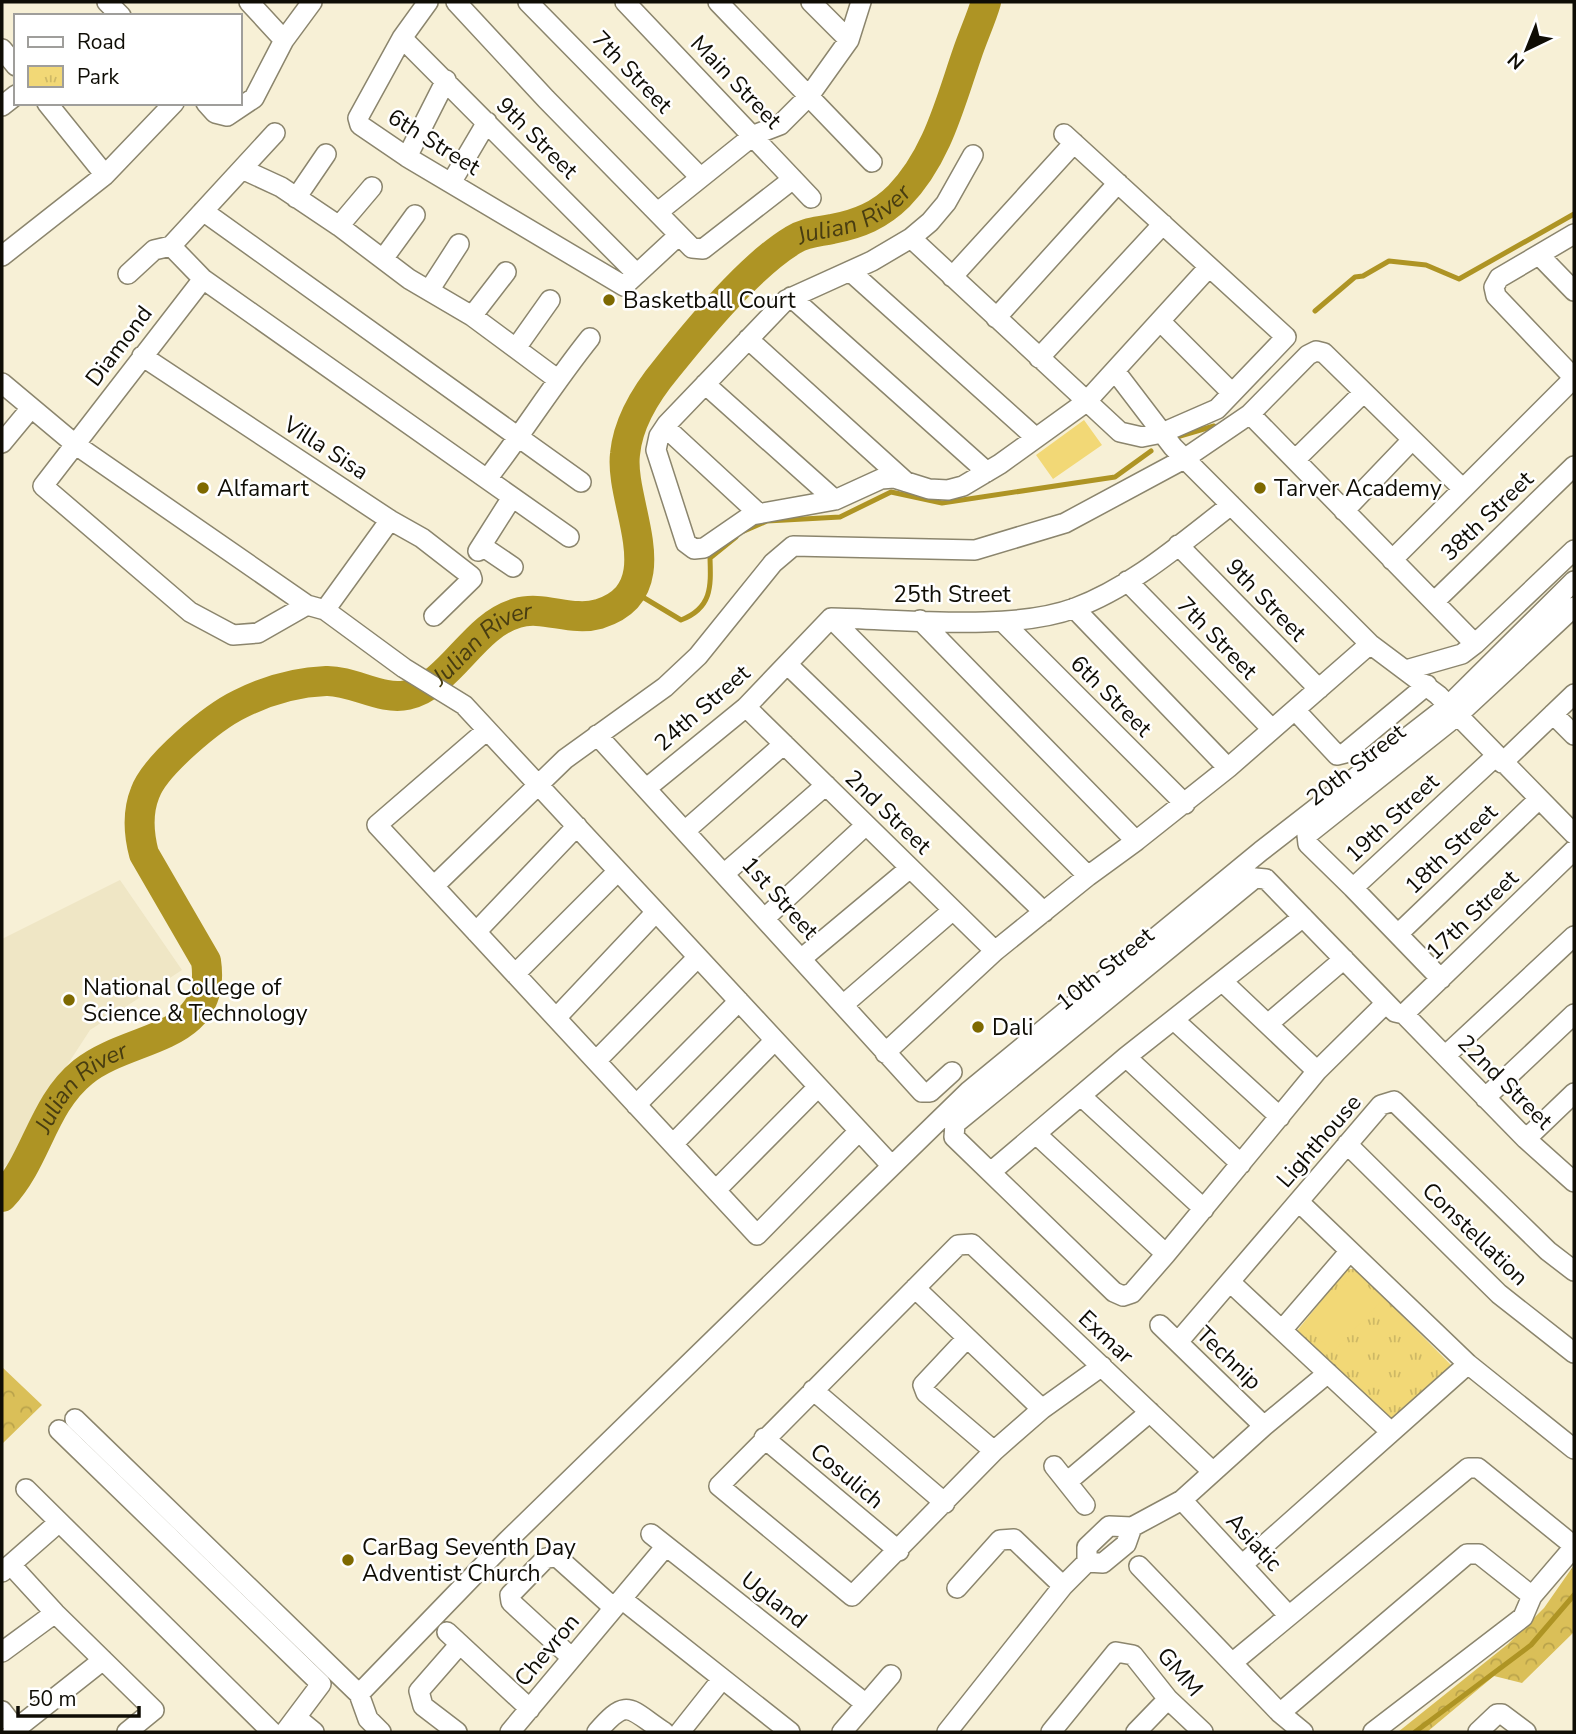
<svg xmlns="http://www.w3.org/2000/svg" width="1576" height="1734" font-family="'Nunito Sans',sans-serif">
<style>
.built{fill:#efe6c5}
.forest{fill:url(#forest-crowns)}
.park{fill:url(#park-tufts)}
.pitch{fill:#f2d876}
.lines{fill:none;stroke-linecap:round;stroke-linejoin:round}
.stream{stroke:#ae9424;stroke-width:5}
.river{stroke:#ae9424;stroke-width:30}
.minor-casing{stroke:#8b856d;stroke-width:22}
.minor{stroke:#fff;stroke-width:19}
.poi-dot{fill:#7e6900;stroke:#fff;stroke-width:2.5}
.labels{text-anchor:middle;dominant-baseline:central;stroke-width:5;stroke-linejoin:round;paint-order:stroke}
.street-label{font-size:23px;fill:#0f0d05;stroke:#fff}
.poi-label{font-size:23px;fill:#0f0d05;stroke:#fff;text-anchor:start}
.water-label{font-size:24px;font-style:italic;fill:#483d11;stroke:#fff}
</style>
<defs>
<pattern id="forest-crowns" width="20" height="18" patternUnits="userSpaceOnUse" patternTransform="scale(1.75)"><rect width="20" height="18" fill="#dabf58"/><path d="M2 6a3 3 0 1 1 6 0M12 15a3 3 0 1 1 6 0" fill="none" stroke="#baa34b"/></pattern>
<pattern id="park-tufts" width="24" height="20" patternUnits="userSpaceOnUse" patternTransform="scale(1.75)"><rect width="24" height="20" fill="#f2d876"/><path d="M3 7l-1-3M5 7V3M7 7l1-3M15 17l-1-3M17 17v-4M19 17l1-3" fill="none" stroke="#ceb865"/></pattern>
</defs>
<rect width="100%" height="100%" fill="#f7f0d6"/>
<!-- built -->
<path class="built" d="M120,880L182,970L90,1030L53,1087L15,1159L2,1168V939Z"/>
<!-- forest -->
<path class="forest" d="M2,1367L42,1405L2,1444Z
M1574,1565V1632L1522,1683L1494,1676L1427,1732H1398L1508,1644L1544,1608Z"/>
<!-- park -->
<path class="park" d="M1347,1269H1356L1453,1367L1392,1424L1296,1332Z"/>
<!-- pitch -->
<path class="pitch" d="M1084,420L1102,445L1053,479L1036,455Z
M1353,1273L1382,1300L1333,1352L1304,1325Z"/>
<g class="lines">
<!-- stream -->
<path class="stream" d="M1315,311L1355,277L1363,276L1389,261L1426,265L1459,279L1574,214
M1180,436L1214,426
M744,531L767,521L840,517L891,492L942,503L1115,477L1151,451
M631,590L681,620C712,608 711,587 710,558L736,537
M1415,1732L1531,1645L1574,1595"/>
<!-- river -->
<path class="river" id="s1" d="M2,1197C37,1160 42,1105 83,1072C130,1034 218,1042 206,961L144,854C139,835 137,813 145,793C155,765 213,717 240,704C266,691 297,682 326,681C352,680 382,701 407,695C452,684 472,626 517,613C543,605 571,622 599,614C675,590 619,504 625,454C628,422 647,392 667,368C699,328 750,266 793,240C805,232 818,232 832,229C859,224 880,215 899,196C937,157 950,103 967,54C973,36 981,19 986,2"/>
<defs>
<path id="minor" d="M107,2L121,16
M249,2L284,40
M428,2L402,38L358,118L360,125L407,157L624,286L679,235
M456,2L546,99L692,248L703,249L793,179
M528,2L700,177
M625,2L811,198
M718,2L872,162
M811,2L849,40
M402,38L636,273
M2,49L16,66
M47,103L105,175
M206,103L215,113L227,116L254,98L284,40L312,2
M2,106L16,95
M973,155L946,203L930,222L911,238L872,261L786,300L667,424L659,436L656,450L686,543L694,549L704,548L752,515L835,500L881,479L894,478L929,489L948,490L963,486L1000,464L1086,402L1209,267
M407,157L446,80
M242,169L281,187L339,226L409,279L472,316L557,379
M451,183L487,122
M296,198L326,154
M203,211L581,482
M658,212L754,135L780,125L809,96L849,40L861,2
M339,226L372,187
M1574,234L1499,278L1494,287L1496,296L1574,378
M911,238L1120,432L1142,437L1162,433L1217,409L1286,337L1064,134
M171,246L203,279L569,537
M1539,255L1574,291
M2,256L105,175L174,103
M383,259L415,215
M851,272L1035,437
M128,274L154,250L171,246L275,133
M952,277L1074,143
M203,279L43,486L190,612L233,635L258,633L307,605
M430,289L459,244
M791,297L987,472
M472,316L506,272
M996,318L1118,183
M1160,321L1232,393
M748,339L906,482
M516,348L550,300
M142,356L390,520L325,610
M1039,358L1163,224
M2,383L76,445L307,605L325,610L404,668L464,705L891,1165
M705,384L835,500
M1250,414L1308,355L1316,351L1324,353L1463,489
M665,427L758,513
M2,443L31,408
M1295,460L1363,393
M487,479C523,433 553,384 590,338
M1344,511L1412,440
M390,520L422,538L471,576L472,579L434,616
M1178,545L1319,689
M482,546L513,567
M478,551L511,499
M1392,560L1574,378
M1127,581L1272,729
M1434,602L1574,466
M1074,608L1228,768L1370,644L1173,447L1115,371
M831,618L1088,876L1136,841
M920,620L1136,841L1228,768
M1003,622L1185,804
M1370,644L1438,695L1574,834
M1475,644L1574,550
M787,664L1044,912
M746,707L995,951
M1295,710L1337,755L1345,753L1427,685
M1553,714L1574,735
M487,730L377,825L757,1235L859,1131
M597,735L922,1092H930L952,1072
M1502,763L1574,694
M648,787L746,707L831,618C901,619 1010,632 1075,608C1132,587 1183,542 1231,505
M686,830L784,744
M725,873L826,785
M434,886L565,759L665,687L698,656L773,563L793,546L975,550L1065,523L1184,459L1250,414L1475,644L1462,654L1406,670
M1353,888L1308,844L1307,835L1458,715L1574,607
M765,918L866,825
M476,932L577,826
M1398,934L1539,799
M801,959L910,868
M515,974L618,871
M1441,979L1353,888L1496,756
M1223,982L1317,1071
M1386,1003L1317,1071L1166,1254L1132,1293L1123,1296L1114,1292L954,1137L955,1124L1255,878L1266,879L1395,1012L1404,1014L1526,1139L1574,1182
M843,1005L953,910
M1404,1014L1574,850
M556,1018L656,912
M1174,1020L1280,1117
M1268,1024L1344,959
M885,1053L995,951L1088,876
M1445,1056L1574,936
M1126,1057L1241,1164
M596,1061L698,957
M1081,1096L1204,1209
M1485,1098L1574,1014
M636,1105L739,1001
M1036,1134L1166,1254
M1526,1139L1574,1093
M673,1144L775,1040
M1347,1144L1499,1294L1574,1353
M992,1171L1126,1057L1303,917
M716,1190L818,1087
M1299,1202L1468,1364L1574,1449
M1230,1282L1391,1432
M915,1288L1042,1409
M1160,1325L1264,1426
M1282,1330L1350,1251
M967,1338L923,1385L926,1393L994,1451
M1178,1342L1381,1105L1394,1101L1548,1251L1574,1271
M1102,1366L1042,1409L994,1451L852,1596L719,1486L958,1245L972,1244L1212,1471
M813,1390L945,1503
M75,1419L359,1694
M59,1430L321,1684L285,1732
M764,1438L899,1551
M1054,1466L1085,1505
M1067,1482L1150,1412
M26,1489L272,1732
M1182,1500L1289,1616
M651,1534L866,1704
M1087,1562L1103,1563L1126,1544L1132,1527
M11,1565L55,1613L154,1710L127,1732
M1242,1565L1468,1364
M1139,1566L1280,1713L1303,1732
M2,1572L58,1523
M957,1588L1000,1540L1014,1539L1063,1586
M623,1600L790,1732
M447,1632L530,1709
M2,1652L55,1613
M572,1658L511,1602L510,1595L546,1558L557,1557L614,1608
M1232,1663L1468,1468H1478L1574,1546
M2,1711L16,1729
M1280,1713L1467,1554H1479L1532,1596
M297,1718L314,1732
M12,1732L103,1660
M381,1732L368,1719L359,1694L506,1542L969,1091L1261,851L1449,705L1574,581
M457,1732L423,1706L419,1691L460,1644
M510,1732L666,1546
M597,1732C628,1696 629,1709 664,1732
M680,1732L722,1679
M842,1732L891,1675
M947,1732L1063,1586L1087,1562V1547L1109,1526L1132,1527L1182,1500L1264,1426L1328,1373
M1051,1732L1116,1652L1133,1655L1168,1699L1203,1732
M1136,1732L1168,1699
M1373,1732L1523,1617L1532,1596L1574,1547
M1478,1732L1497,1714H1502L1526,1732"/>
</defs>
<!-- minor casing -->
<use href="#minor" class="minor-casing"/>
<!-- minor -->
<use href="#minor" class="minor"/>
</g>
<!-- markers -->
<g class="poi-dot">
<circle cx="609" cy="300" r="7"/>
<circle cx="203" cy="488" r="7"/>
<circle cx="1260" cy="488" r="7"/>
<circle cx="69" cy="1000" r="7"/>
<circle cx="978" cy="1027" r="7"/>
<circle cx="348" cy="1560" r="7"/>
</g>
<g class="labels">
<!-- street labels -->
<g class="street-label">
<text transform="translate(632 72) rotate(46)">7th Street</text>
<text transform="translate(736 82) rotate(46)">Main Street</text>
<text transform="translate(537 138) rotate(45)">9th Street</text>
<text transform="translate(434 142) rotate(32)">6th Street</text>
<text transform="translate(119 346) rotate(-53)">Diamond</text>
<text transform="translate(326 448) rotate(33)">Villa Sisa</text>
<text transform="translate(1487 516) rotate(-44)">38th Street</text>
<text x="952" y="594">25th Street</text>
<text transform="translate(1266 600) rotate(46)">9th Street</text>
<text transform="translate(1217 638) rotate(46)">7th Street</text>
<text transform="translate(1111 696) rotate(45)">6th Street</text>
<text transform="translate(702 708) rotate(-41)">24th Street</text>
<text transform="translate(1356 765) rotate(-38)">20th Street</text>
<text transform="translate(888 812) rotate(44)">2nd Street</text>
<text transform="translate(1392 818) rotate(-43)">19th Street</text>
<text transform="translate(1451 849) rotate(-44)">18th Street</text>
<text transform="translate(780 898) rotate(48)">1st Street</text>
<text transform="translate(1472 915) rotate(-44)">17th Street</text>
<text transform="translate(1105 969) rotate(-39)">10th Street</text>
<text transform="translate(1505 1082) rotate(45)">22nd Street</text>
<text transform="translate(1319 1141) rotate(-49)">Lighthouse</text>
<text transform="translate(1475 1234) rotate(44)">Constellation</text>
<text transform="translate(1106 1337) rotate(43)">Exmar</text>
<text transform="translate(1229 1358) rotate(44)">Technip</text>
<text transform="translate(847 1476) rotate(40)">Cosulich</text>
<text transform="translate(1254 1542) rotate(47)">Asiatic</text>
<text transform="translate(774 1600) rotate(38)">Ugland</text>
<text transform="translate(547 1650) rotate(-50)">Chevron</text>
<text transform="translate(1180 1672) rotate(49)">GMM</text>
</g>
<!-- poi labels -->
<g class="poi-label">
<text x="623" y="300">Basketball Court</text>
<text x="217" y="488">Alfamart</text>
<text x="1274" y="488">Tarver Academy</text>
<text x="83" y="987">National College of<tspan x="83" dy="26">Science &amp; Technology</tspan></text>
<text x="992" y="1027">Dali</text>
<text x="362" y="1547">CarBag Seventh Day<tspan x="362" dy="26">Adventist Church</tspan></text>
</g>
<!-- water labels -->
<g class="water-label">
<text stroke="none"><textPath href="#s1" startOffset="1568">Julian River</textPath></text>
<text stroke="none"><textPath href="#s1" startOffset="915">Julian River</textPath></text>
<text stroke="none"><textPath href="#s1" startOffset="138">Julian River</textPath></text>
</g>
</g>
<!-- border -->
<rect width="1576" height="1734" fill="none" stroke="#0f0d05" stroke-width="7"/>
<!-- legend -->
<rect x="14" y="14" width="228" height="91" fill="#ffffff" stroke="#9f9e9b" stroke-width="2"/>
<rect x="28" y="37" width="35" height="10" fill="#ffffff" stroke="#9f9e9b" stroke-width="2"/>
<text x="77" y="49" font-size="21" fill="#0f0d05">Road</text>
<rect x="28" y="66" width="35" height="21" fill="url(#park-tufts)" stroke="#9f9e9b" stroke-width="2"/>
<text x="77" y="84" font-size="21" fill="#0f0d05">Park</text>
<!-- north arrow -->
<g transform="translate(1527 49) rotate(223)" stroke="#ffffff" stroke-width="5" paint-order="stroke">
<path d="M0-5L12 26L0 18L-12 26Z" fill="#0f0d05"/>
<text y="-10" font-size="19" font-weight="bold" text-anchor="middle" fill="#0f0d05">N</text>
</g>
<!-- scale -->
<path d="M18 1706v10h121v-10" fill="none" stroke="#0f0d05" stroke-width="3.5"/>
<text x="28" y="1706" font-size="21" fill="#0f0d05" stroke="#ffffff" stroke-width="5" paint-order="stroke">50 m</text>
</svg>
